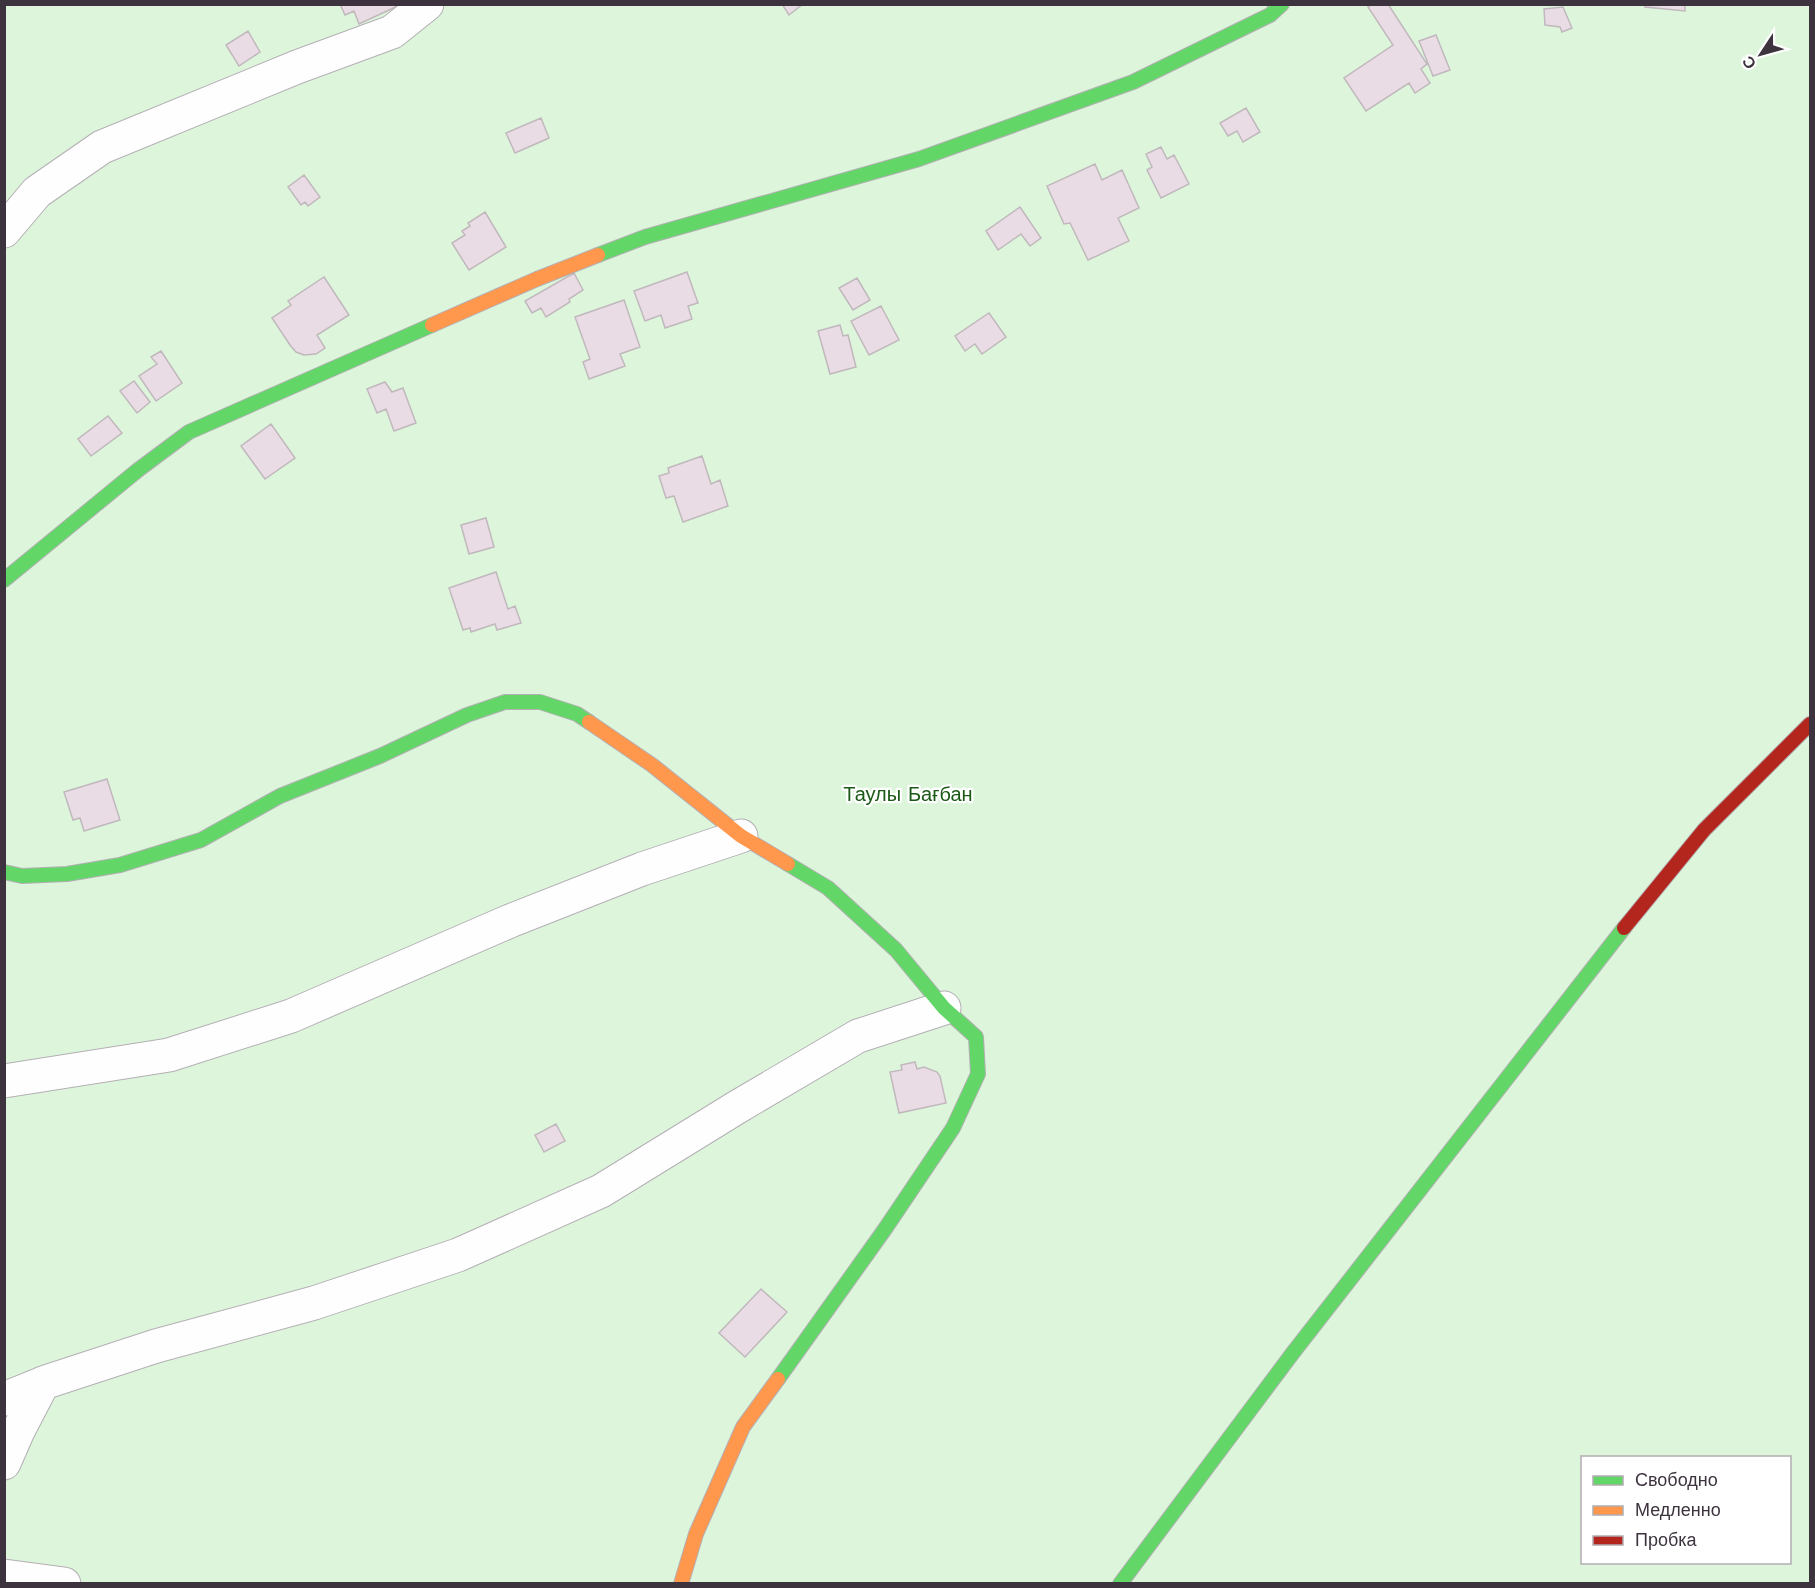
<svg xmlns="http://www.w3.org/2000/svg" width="1815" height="1588" font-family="'Work Sans',sans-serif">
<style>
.green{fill:#ddf6db;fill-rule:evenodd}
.building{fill:#eadce4;stroke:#c0b8bd;stroke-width:1.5}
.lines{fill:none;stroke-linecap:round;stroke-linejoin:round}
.street-casing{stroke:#b4afb5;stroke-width:35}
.fast-casing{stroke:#b4afb5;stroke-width:16}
.slow-casing{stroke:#b4afb5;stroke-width:16}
.jam-casing{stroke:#b4afb5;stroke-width:16}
.street{stroke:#fffeff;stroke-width:33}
.fast{stroke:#63d668;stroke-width:14}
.slow{stroke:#ff974d;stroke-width:14}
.jam{stroke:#b3261e;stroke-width:14}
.labels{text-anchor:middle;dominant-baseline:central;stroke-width:4.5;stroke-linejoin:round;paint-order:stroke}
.park-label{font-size:20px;fill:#1a5916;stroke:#fff}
</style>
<rect width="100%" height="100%" fill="#fcf9fd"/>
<!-- green -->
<path class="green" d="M5,5H1810V1583L5,1584ZM1582,1458H1790V1562H1582Z"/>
<!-- building -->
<path class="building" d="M340,4H402L359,24L354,11L345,15Z
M782,4H803L789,15Z
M1372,4H1388L1427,64L1421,69L1430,83L1415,93L1409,83L1366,111L1344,78L1393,45L1368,7Z
M1645,4H1685V11L1645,7Z
M1563,7L1572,28L1562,32L1560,27L1545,25L1544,9Z
M248,31L260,52L239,66L226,45Z
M1436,35L1450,70L1433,76L1419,41Z
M1246,108L1260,132L1243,142L1237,131L1228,136L1220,123Z
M541,118L549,138L515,153L506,133Z
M1161,147L1167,159L1174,155L1189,184L1161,198L1147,170L1152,167L1146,154Z
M1095,164L1102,180L1122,170L1139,208L1118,218L1129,241L1088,260L1070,223L1064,224L1047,186Z
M304,175L320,197L308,206L305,202L301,205L288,187Z
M1020,207L1041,238L1030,246L1021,234L998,250L986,231Z
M485,212L506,247L469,270L452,243L465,235L462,231L470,226L468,223Z
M687,272L698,303L688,306L692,319L665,328L661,315L645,321L634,291Z
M574,273L583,290L569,299L570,302L546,317L541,308L532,313L525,301Z
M324,277L349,315L317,335L325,348L316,354L304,355L296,352L290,345L272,318L291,305L288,301Z
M857,278L870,300L853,310L839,288Z
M624,300L640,347L620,354L625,366L589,379L583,362L590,359L575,317Z
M881,306L899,340L869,355L851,321Z
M989,313L1006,337L982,354L975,344L965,351L955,336Z
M840,325L843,336L848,335L856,367L830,374L818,331Z
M161,351L182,383L156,401L139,376L157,364L151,357Z
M134,381L150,402L137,413L120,391Z
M385,382L392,392L403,388L416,423L394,431L386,409L377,413L367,389Z
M108,416L122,433L91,456L78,439Z
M271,424L295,458L265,479L241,446Z
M702,456L711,484L720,480L728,506L683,522L674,496L666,498L659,476L669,473L668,468Z
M486,518L494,547L469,554L461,525Z
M496,572L508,609L515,606L521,623L497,630L495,624L471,632L470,628L463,630L449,588Z
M107,779L120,820L84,831L80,818L73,820L64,792Z
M915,1062L917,1069L924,1067L937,1072L940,1076L946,1103L899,1113L890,1072L902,1070L901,1065Z
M556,1124L565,1141L544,1152L535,1135Z
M761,1289L787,1312L745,1357L719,1333Z"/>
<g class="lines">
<defs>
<path id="street" d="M4,231L37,192L102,147L297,67L392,32L427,4
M4,1081L169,1055L291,1016L510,921L642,869L741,836
M4,1399L46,1382L156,1346L314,1303L458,1255L601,1191L739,1106L858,1036L944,1008
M4,1463L18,1431L43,1383
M4,1576L64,1584"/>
<path id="fast" d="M598,255L645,237L919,159L1133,82L1270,15L1282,4
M4,580L138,470L189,432L432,325
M4,872L22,876L67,874L120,865L201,840L280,796L380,756L467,715L505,702H540L577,714L589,722
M778,1379L885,1229L953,1128L978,1074L976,1037L944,1008L896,950L828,888L788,864
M1120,1584L1292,1354L1624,928"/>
<path id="slow" d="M432,325L537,279L598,255
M589,722L652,765L741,836L788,864
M681,1584L696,1534L743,1427L778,1379"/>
<path id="jam" d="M1624,928L1704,830L1810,724"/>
</defs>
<!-- street casing -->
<use href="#street" class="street-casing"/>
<!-- fast casing -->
<use href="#fast" class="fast-casing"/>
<!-- slow casing -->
<use href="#slow" class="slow-casing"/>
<!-- jam casing -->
<use href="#jam" class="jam-casing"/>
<!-- street -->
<use href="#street" class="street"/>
<!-- fast -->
<use href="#fast" class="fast"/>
<!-- slow -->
<use href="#slow" class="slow"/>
<!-- jam -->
<use href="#jam" class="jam"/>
</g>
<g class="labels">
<!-- park labels -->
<g class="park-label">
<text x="908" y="794">Таулы Бағбан</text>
</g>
</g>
<!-- border -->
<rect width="1815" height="1588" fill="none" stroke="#3d333e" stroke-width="12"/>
<!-- legend -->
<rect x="1581" y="1456" width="210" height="108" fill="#ffffff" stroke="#b1adb2" stroke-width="1.5"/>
<rect x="1593" y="1476" width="30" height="9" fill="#63d668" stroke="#b1adb2" stroke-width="1.5"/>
<text x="1635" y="1486" font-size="18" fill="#3d333e">Свободно</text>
<rect x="1593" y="1506" width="30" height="9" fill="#ff974d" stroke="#b1adb2" stroke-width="1.5"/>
<text x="1635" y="1516" font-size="18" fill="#3d333e">Медленно</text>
<rect x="1593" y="1536" width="30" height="9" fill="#b3261e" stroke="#b1adb2" stroke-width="1.5"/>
<text x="1635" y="1546" font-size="18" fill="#3d333e">Пробка</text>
<!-- north arrow -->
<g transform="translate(1761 54) rotate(234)" stroke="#ffffff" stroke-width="4.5" paint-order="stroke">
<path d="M0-4.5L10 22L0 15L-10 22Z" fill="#3d333e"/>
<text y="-9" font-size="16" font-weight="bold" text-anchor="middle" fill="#3d333e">С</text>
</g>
</svg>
